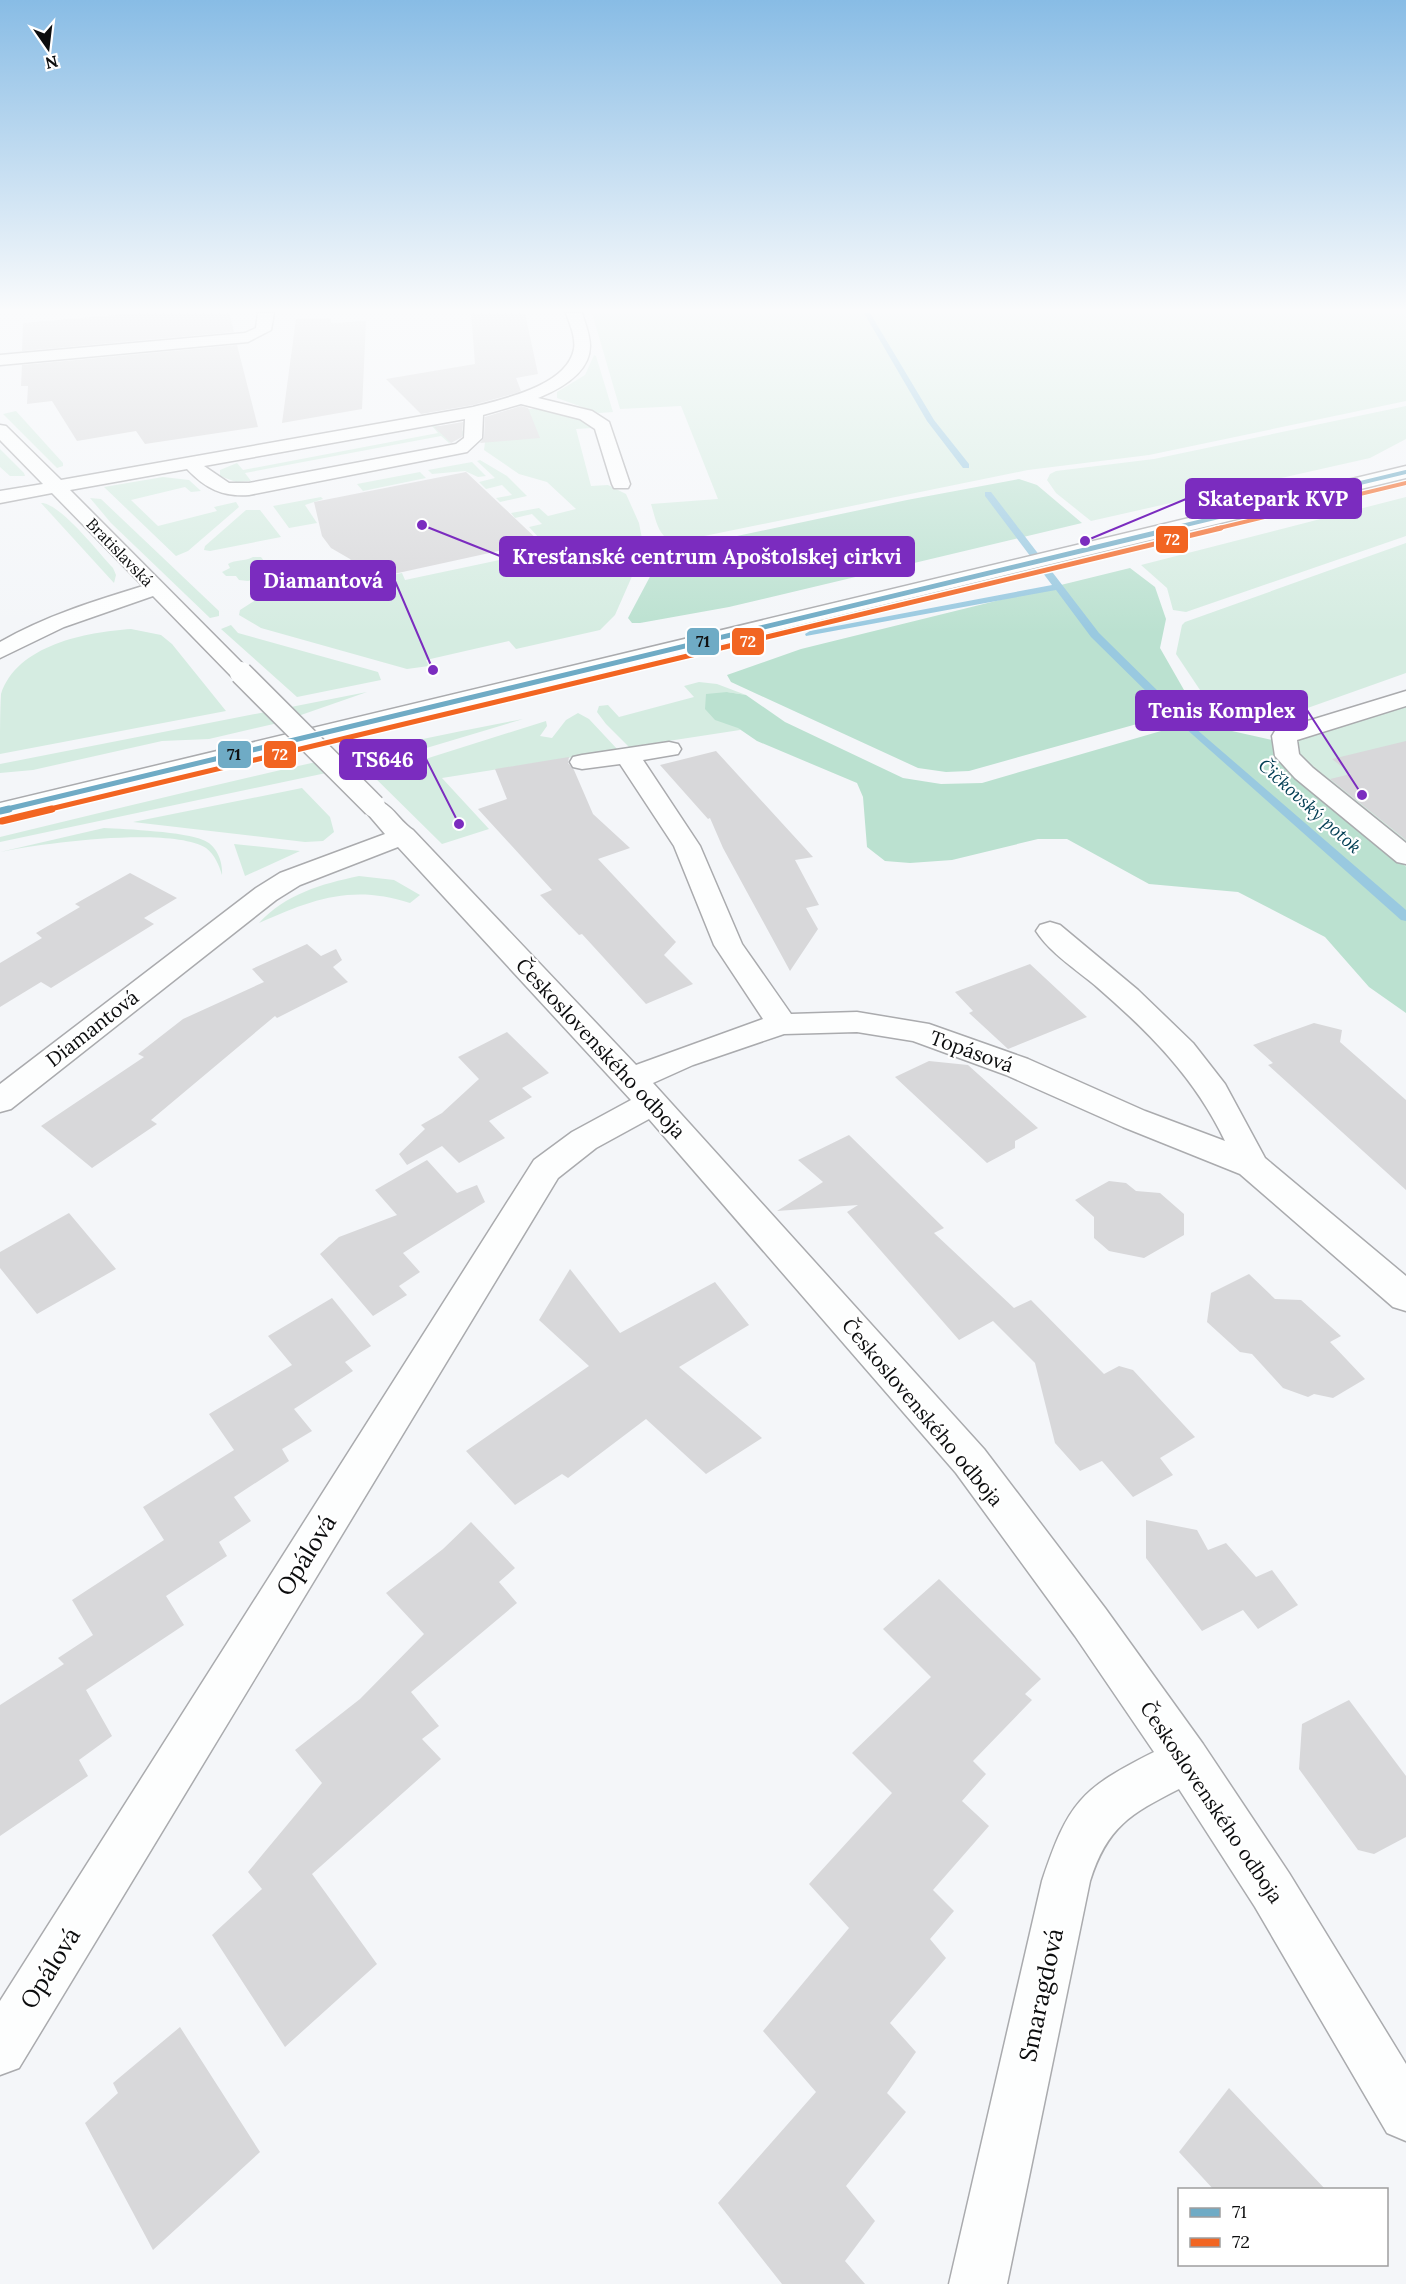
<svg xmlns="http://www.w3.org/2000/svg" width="1406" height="2284" font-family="Lora,serif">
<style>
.green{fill:#d5ece1}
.forest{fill:#bbe1d0}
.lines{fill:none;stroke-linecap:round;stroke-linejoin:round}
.stream{fill:#99c9e0;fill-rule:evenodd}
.building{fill:#d8d8da}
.minor-casing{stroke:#aaabae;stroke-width:3}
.minor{fill:#fdfefe;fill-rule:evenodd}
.minor-bridge-casing{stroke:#aaabae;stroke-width:25;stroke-linecap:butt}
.minor-bridge{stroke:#fdfefe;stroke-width:22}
.bus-1-far2-casing{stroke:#fff;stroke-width:6}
.bus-1-far1-casing{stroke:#fff;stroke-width:8}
.bus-1-casing{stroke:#fff;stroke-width:10}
.bus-2-far2-casing{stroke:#fff;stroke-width:6}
.bus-2-far1-casing{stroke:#fff;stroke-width:8}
.bus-2-casing{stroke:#fff;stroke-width:10}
.bus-1-far2{stroke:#6fabc5;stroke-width:4}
.bus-1-far1{stroke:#6fabc5;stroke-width:5}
.bus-1{stroke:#6fabc5;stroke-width:7}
.bus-2-far2{stroke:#f26522;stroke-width:4}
.bus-2-far1{stroke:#f26522;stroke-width:5}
.bus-2{stroke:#f26522;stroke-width:7}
.labels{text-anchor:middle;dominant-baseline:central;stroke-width:4.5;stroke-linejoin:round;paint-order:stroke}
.far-street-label{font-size:16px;fill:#0c0d0e;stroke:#fff}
.far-water-label{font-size:18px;font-style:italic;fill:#003d53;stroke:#fff}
.street-label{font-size:20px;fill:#0c0d0e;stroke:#fff}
.near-street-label{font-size:24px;fill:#0c0d0e;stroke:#fff}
.leader{fill:none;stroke:#7b2cbf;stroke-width:2}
.callout-dot{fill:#7b2cbf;stroke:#fff;stroke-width:2}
.callout{fill:#7b2cbf;stroke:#7b2cbf;stroke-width:2}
.callout-label{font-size:21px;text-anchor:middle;font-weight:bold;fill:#fff}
.line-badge{stroke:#fff;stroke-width:2}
.badge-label{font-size:16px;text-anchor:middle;font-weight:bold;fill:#fff}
.pale-badge-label{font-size:16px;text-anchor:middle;font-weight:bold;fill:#111}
</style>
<rect width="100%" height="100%" fill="#f4f6f9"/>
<!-- green -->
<path class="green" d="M592,313H1406V401L1149,455L1028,470L675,542C658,538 656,520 651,504L718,499L681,406L620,409Z
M594,355L596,356L613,412L599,413L557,398V392L585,375Z
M1406,406V439L1370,458L1091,521L1056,493L1047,480L1050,474L1056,471L1154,459Z
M525,409C546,409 577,411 592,428L576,429L591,486L608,485L626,494L639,523L644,549L615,615L600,630L516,649L509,641L426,660L429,666L407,669L261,628L239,615L240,610L304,569L335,562V568L349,578L369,580L402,573L405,580L509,558L498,553L539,543V538L529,527L542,524L532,514L515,518L511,513L539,508L548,516L576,509L547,482L519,474L484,450L487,427Z
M16,411L63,463V466L57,468L3,414Z
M432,426H453L463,431L464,435L449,443L441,436L245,473L251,481L236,482L220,476V470L237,463L243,470L438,433Z
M0,449L24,473L25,476H10L0,467Z
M480,460L507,476L527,496L500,502L496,498L512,495L502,485L486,489L479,482L495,478L477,461Z
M472,462L486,476L478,477L465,471L432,474L428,470Z
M420,472L426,478L363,491L357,484Z
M163,477L189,480L201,491L191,492L185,487L131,500L158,526L217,511L214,507L236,502L239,507L188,551L176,556L104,487Z
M321,497L323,499L305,505L317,523L289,528L273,506Z
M1406,497V536L1186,612L1173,610L1167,588L1141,565Z
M90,498L101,499L219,611V616L210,618L111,523Z
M41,503C59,502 99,553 113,568L116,575L114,583Z
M246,510H260L281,537L210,551L204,550L205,546Z
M1406,543V673L1271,721L1249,725L1197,713L1204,701V696L1176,654L1182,625L1185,622Z
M253,557H261L264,561H274L278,565L270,569L273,573L248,581L239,580L236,576H226L222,572L230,568L228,564C236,559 244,562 253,557Z
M231,625L238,633L378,672L381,680L297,697L221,629Z
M131,629L161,635L172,644L226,711L0,754C0,737 0,711 1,694C17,645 86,632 131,629Z
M699,682L717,684L746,695L727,692L740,730L629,747L606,724L597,712L599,706L608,705L619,717L694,697L684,686Z
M367,692L278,723L209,739L162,741L33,770L0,773V764Z
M1406,698V902L1240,749Z
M578,713L589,719L618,750L442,778L489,829L442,844L368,771L419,761L546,721L547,726L540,736L552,738L566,720Z
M523,719L383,761L0,842V837C174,795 347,752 523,719Z
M302,788L330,817L334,832L323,841L305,842L133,822Z
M104,828C126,829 186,832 203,840C217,845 223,862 222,875C219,865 215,855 206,848C171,826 42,843 0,852Z
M234,844L300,851L245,876Z
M359,876L394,880L420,895L410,903C353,884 312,899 259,923C286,894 321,884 359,876Z"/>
<!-- forest -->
<path class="forest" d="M1019,479L1037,485L1082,523L729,607L640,623H632L628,618L662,554L671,550L907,500Z
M1130,568L1155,587L1166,619L1160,648L1188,697L1180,712L969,771L946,772L918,768L731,682L727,675L801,649Z
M727,692L746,695L785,722L903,778L941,784L982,783L1192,722L1272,740L1273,752L1290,768L1406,867V1013L1369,987L1325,937L1238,892L1149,884L1067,839H1038L952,860L910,863L885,861L867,847L863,797L857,783L757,741L738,728L715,720L705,709L706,694Z"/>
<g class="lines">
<!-- stream -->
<path class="stream" d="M864,313H870L934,420L969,464V468H963L927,421Z
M985,492H991L1099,633L1166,699V703H1158L1091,637L1056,590L806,636L805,634L810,631L1052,585L985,496Z
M1188,722L1406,910V921L1401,920L1184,727L1183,725Z"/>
</g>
<!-- building -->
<path class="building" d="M136,313H229L234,332L22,351L23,323Z
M471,313H525L538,374L516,378L521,391L516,393L473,405L421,414L386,379L475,364Z
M331,318V323L366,321L362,409L282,423L296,319Z
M237,345L258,427L145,444L136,431L77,441L52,401L27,404L28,386H21L22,365Z
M521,406L528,408L540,438L480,443L484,438L485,417Z
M463,422L462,437L451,443L434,427Z
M466,472L540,542L366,580L350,559L331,548L322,536L314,502Z
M1406,741V840L1330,779L1351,774L1332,759Z
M716,751L813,857L795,860L819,905L806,908L818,929L790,971L723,848L710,818L708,819L660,765Z
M569,757L568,763L574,770L593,814L630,848L598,859L676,942L664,955L693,984L646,1004L582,934L579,935L540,895L552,890L478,809L507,799L495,769Z
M130,873L177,898L144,918L154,924L51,988L41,982L0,1007V963L42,938L36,933L80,907L75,904Z
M307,944L321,956L336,949L342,960L333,967L348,982L277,1018L275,1016L151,1120L157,1124L92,1168L41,1126L144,1057L138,1054L183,1019L264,982L252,969Z
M1030,964L1087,1017L1008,1049L969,1013L973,1011L955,992Z
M1314,1023L1342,1030L1340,1042L1406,1100V1190L1268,1065L1273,1063L1253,1045Z
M507,1032L549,1073L522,1088L532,1097L489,1121L505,1138L459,1163L442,1146L407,1165L399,1154L425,1129L421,1125L442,1113L479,1079L458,1057Z
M929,1061L968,1065L1038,1128L1015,1141V1148L987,1163L895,1077Z
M849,1135L944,1228L934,1233L1014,1308L1031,1300L1104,1374L1119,1366L1133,1370L1195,1437L1160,1458L1173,1475L1133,1497L1102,1461L1080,1471L1055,1443L1035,1363L993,1321L959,1340L847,1212L858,1205L777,1211L823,1182L798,1160Z
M427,1160L457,1193L477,1185L485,1202L403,1253L420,1272L399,1286L407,1295L373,1316L320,1254L339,1237L397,1215L375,1190Z
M1109,1181L1126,1183L1136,1191L1160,1193L1184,1214V1235L1144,1258L1109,1251L1094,1238V1217L1075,1200Z
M69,1213L116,1269L37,1314L0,1268V1252Z
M570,1269L620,1333L715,1282L749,1325L679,1367L762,1438L706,1474L646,1419L568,1478L562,1474L515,1505L466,1451L589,1366L539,1320Z
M1249,1274L1275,1299L1301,1300L1341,1336L1330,1342L1365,1379L1333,1398L1314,1394L1308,1397L1283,1388L1252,1354L1240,1352L1207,1322L1211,1293Z
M332,1298L371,1346L345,1362L353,1371L294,1409L312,1431L282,1449L289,1461L234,1497L251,1521L219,1542L227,1556L166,1596L184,1625L86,1690L112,1736L79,1760L88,1776L0,1836V1705L64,1664L58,1658L93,1635L72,1600L164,1540L143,1507L234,1450L209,1414L292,1365L268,1336Z
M1146,1520L1197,1530L1208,1550L1226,1543L1256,1577L1272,1570L1298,1605L1258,1629L1243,1610L1202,1631L1146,1558Z
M471,1522L515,1568L499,1582L517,1603L411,1692L439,1726L422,1739L441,1759L312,1874L377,1964L285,2047L212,1935L262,1889L248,1872L322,1783L295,1750L360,1699L424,1634L386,1593L443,1549Z
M939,1579L1041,1679L1025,1694L1032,1700L973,1761L986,1774L962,1801L989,1826L933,1890L954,1911L930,1939L946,1958L890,2023L916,2052L887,2093L906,2112L846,2186L875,2221L845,2261L865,2284H782L718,2203L816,2092L763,2031L849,1928L809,1884L892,1793L852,1753L931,1677L883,1629Z
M1349,1700L1406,1776V1837L1374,1854L1358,1850L1299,1769L1302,1724Z
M180,2027L260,2152L153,2250L85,2123L118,2093L113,2083Z
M1229,2088L1326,2190H1214L1179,2152Z"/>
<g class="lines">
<defs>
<path id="minor" d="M258,313H274L271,330L248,342L0,365V355L245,333L256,328Z
M566,313H582C585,323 590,335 590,346C590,373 560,389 538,398L592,411L609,422L630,484L628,488H614L612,484L595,429L580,419L521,404L483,415L482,438L467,452L249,495C222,497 205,488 187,469L70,490L252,673L249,678H233L153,596L64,627L0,658V642C45,616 94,601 143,586L52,493L0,503V491L43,484L0,440V425L6,426L61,480L473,407C503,399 567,386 574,349C576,338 570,324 566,313ZM465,419L464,438L456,444L249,483H229L204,466Z
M1406,466V478L0,819V803Z
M1406,691V706L1297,740L1299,754L1313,768L1406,843V864L1397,862L1295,778L1275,756L1272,736L1275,731Z
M669,742L678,744L681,749L678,754L643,760L700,846L742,944L791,1014L857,1012L929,1024L1028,1059L1145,1111L1225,1141C1195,1078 1149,1032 1097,987C1077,970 1050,953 1036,931L1040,925L1050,922L1060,925L1138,990L1193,1043L1225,1084L1265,1158L1406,1276V1311L1393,1307L1240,1174L1123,1127L1006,1075L913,1041L857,1032L784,1034L693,1065L653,1083L984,1449L1105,1608L1203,1744L1289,1873L1406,2064V2141L1387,2133L1255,1907L1179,1789C1130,1814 1107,1827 1090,1881L1007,2284H949L1042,1881C1068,1803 1080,1789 1154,1752L1075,1636L956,1473L649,1119L596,1148L558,1178L19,2068L0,2075V2001L534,1160L572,1132L631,1100L398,847L300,885L276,900L11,1109L0,1112V1084L256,888L280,873L385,834L361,806L365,801C389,795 396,819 413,830L636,1065L763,1019L714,945L674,846L620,764L582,769L573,767L570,762L573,757L582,755Z"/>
</defs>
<!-- minor casing -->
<use href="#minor" class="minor-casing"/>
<!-- minor -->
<use href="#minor" class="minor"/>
<defs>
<path id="minor-bridge" d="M241,673L374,806"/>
</defs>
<!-- minor-bridge casing -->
<use href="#minor-bridge" class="minor-bridge-casing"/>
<!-- minor-bridge -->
<use href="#minor-bridge" class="minor-bridge"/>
<defs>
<path id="bus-1-far2" d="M1169,529L1406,472"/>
<path id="bus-1-far1" d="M3,810L1176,528"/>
<path id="bus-1" d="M0,811L9,809"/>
<path id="bus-2-far2" d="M1215,529L1406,483"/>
<path id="bus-2-far1" d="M46,810L1221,528"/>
<path id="bus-2" d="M2,821L52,809"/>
</defs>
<!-- bus-1-far2 casing -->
<use href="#bus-1-far2" class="bus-1-far2-casing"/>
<!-- bus-1-far1 casing -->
<use href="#bus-1-far1" class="bus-1-far1-casing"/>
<!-- bus-1 casing -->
<use href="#bus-1" class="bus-1-casing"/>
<!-- bus-2-far2 casing -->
<use href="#bus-2-far2" class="bus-2-far2-casing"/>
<!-- bus-2-far1 casing -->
<use href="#bus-2-far1" class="bus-2-far1-casing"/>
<!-- bus-2 casing -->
<use href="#bus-2" class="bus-2-casing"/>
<!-- bus-1-far2 -->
<use href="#bus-1-far2" class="bus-1-far2"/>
<!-- bus-1-far1 -->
<use href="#bus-1-far1" class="bus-1-far1"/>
<!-- bus-1 -->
<use href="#bus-1" class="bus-1"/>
<!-- bus-2-far2 -->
<use href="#bus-2-far2" class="bus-2-far2"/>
<!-- bus-2-far1 -->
<use href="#bus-2-far1" class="bus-2-far1"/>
<!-- bus-2 -->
<use href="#bus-2" class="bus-2"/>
</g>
<!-- sky -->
<linearGradient id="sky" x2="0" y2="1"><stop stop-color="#88bce5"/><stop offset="0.49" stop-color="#fafbfc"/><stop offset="1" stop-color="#fafbfc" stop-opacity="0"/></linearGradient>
<rect width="1406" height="633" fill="url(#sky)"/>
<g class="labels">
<!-- far-street labels -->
<g class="far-street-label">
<text transform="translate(120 552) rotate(46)">Bratislavská</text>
</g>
<!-- far-water labels -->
<g class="far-water-label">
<text transform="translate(1310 806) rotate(42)">Čičkovský potok</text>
</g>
<!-- street labels -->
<g class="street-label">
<text transform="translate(92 1028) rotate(-38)">Diamantová</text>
<text transform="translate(601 1048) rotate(47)">Československého odboja</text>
<text transform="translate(972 1051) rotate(20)">Topásová</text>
<text transform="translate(923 1412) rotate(50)">Československého odboja</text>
<text transform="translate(1212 1802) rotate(56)">Československého odboja</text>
</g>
<!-- near-street labels -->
<g class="near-street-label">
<text transform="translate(306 1555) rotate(-58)">Opálová</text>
<text transform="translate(50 1968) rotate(-58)">Opálová</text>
<text transform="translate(1041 1995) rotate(-78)">Smaragdová</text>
</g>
</g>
<!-- callouts -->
<path class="leader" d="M1085 541L1186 499M422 525L500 556M433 670L395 581M1362 795L1307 710M459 824L426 759"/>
<g class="callout-dot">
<circle cx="1085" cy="541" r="6"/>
<circle cx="422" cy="525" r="6"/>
<circle cx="433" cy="670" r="6"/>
<circle cx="1362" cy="795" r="6"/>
<circle cx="459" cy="824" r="6"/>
</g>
<g class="callout">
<rect x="1186" y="479" width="175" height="39" rx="6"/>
<rect x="500" y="537" width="414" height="39" rx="6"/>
<rect x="251" y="561" width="144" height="39" rx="6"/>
<rect x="1136" y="691" width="171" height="39" rx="6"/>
<rect x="340" y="740" width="86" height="39" rx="6"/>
</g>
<g class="callout-label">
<text x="1273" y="506">Skatepark KVP</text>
<text x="707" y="564">Kresťanské centrum Apoštolskej cirkvi</text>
<text x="323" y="588">Diamantová</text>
<text x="1222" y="718">Tenis Komplex</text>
<text x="383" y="767">TS646</text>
</g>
<g class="line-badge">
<rect x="1155" y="525" width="34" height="29" rx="6" fill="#f26522"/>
<rect x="731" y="627" width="34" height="29" rx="6" fill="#f26522"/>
<rect x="686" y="627" width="34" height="29" rx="6" fill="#6fabc5"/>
<rect x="263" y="740" width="34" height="29" rx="6" fill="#f26522"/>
<rect x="217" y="740" width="35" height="29" rx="6" fill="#6fabc5"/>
</g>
<g class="badge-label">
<text x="1172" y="545">72</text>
<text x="748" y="647">72</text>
<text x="280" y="760">72</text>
</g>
<g class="pale-badge-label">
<text x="703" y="647">71</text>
<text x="234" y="760">71</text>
</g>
<!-- legend -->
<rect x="1178" y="2188" width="210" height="78" fill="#ffffff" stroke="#9e9e9f" stroke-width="1.5"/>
<rect x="1190" y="2208" width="30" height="9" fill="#6fabc5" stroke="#9e9e9f" stroke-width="1.5"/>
<text x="1232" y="2218" font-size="18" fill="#0c0d0e">71</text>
<rect x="1190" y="2238" width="30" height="9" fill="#f26522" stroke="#9e9e9f" stroke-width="1.5"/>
<text x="1232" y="2248" font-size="18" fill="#0c0d0e">72</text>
<!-- north arrow -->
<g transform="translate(48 48) rotate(166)" stroke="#ffffff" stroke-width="4.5" paint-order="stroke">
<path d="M0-4.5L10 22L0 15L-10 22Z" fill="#0c0d0e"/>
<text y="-9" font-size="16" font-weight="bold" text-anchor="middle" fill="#0c0d0e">N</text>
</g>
</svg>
